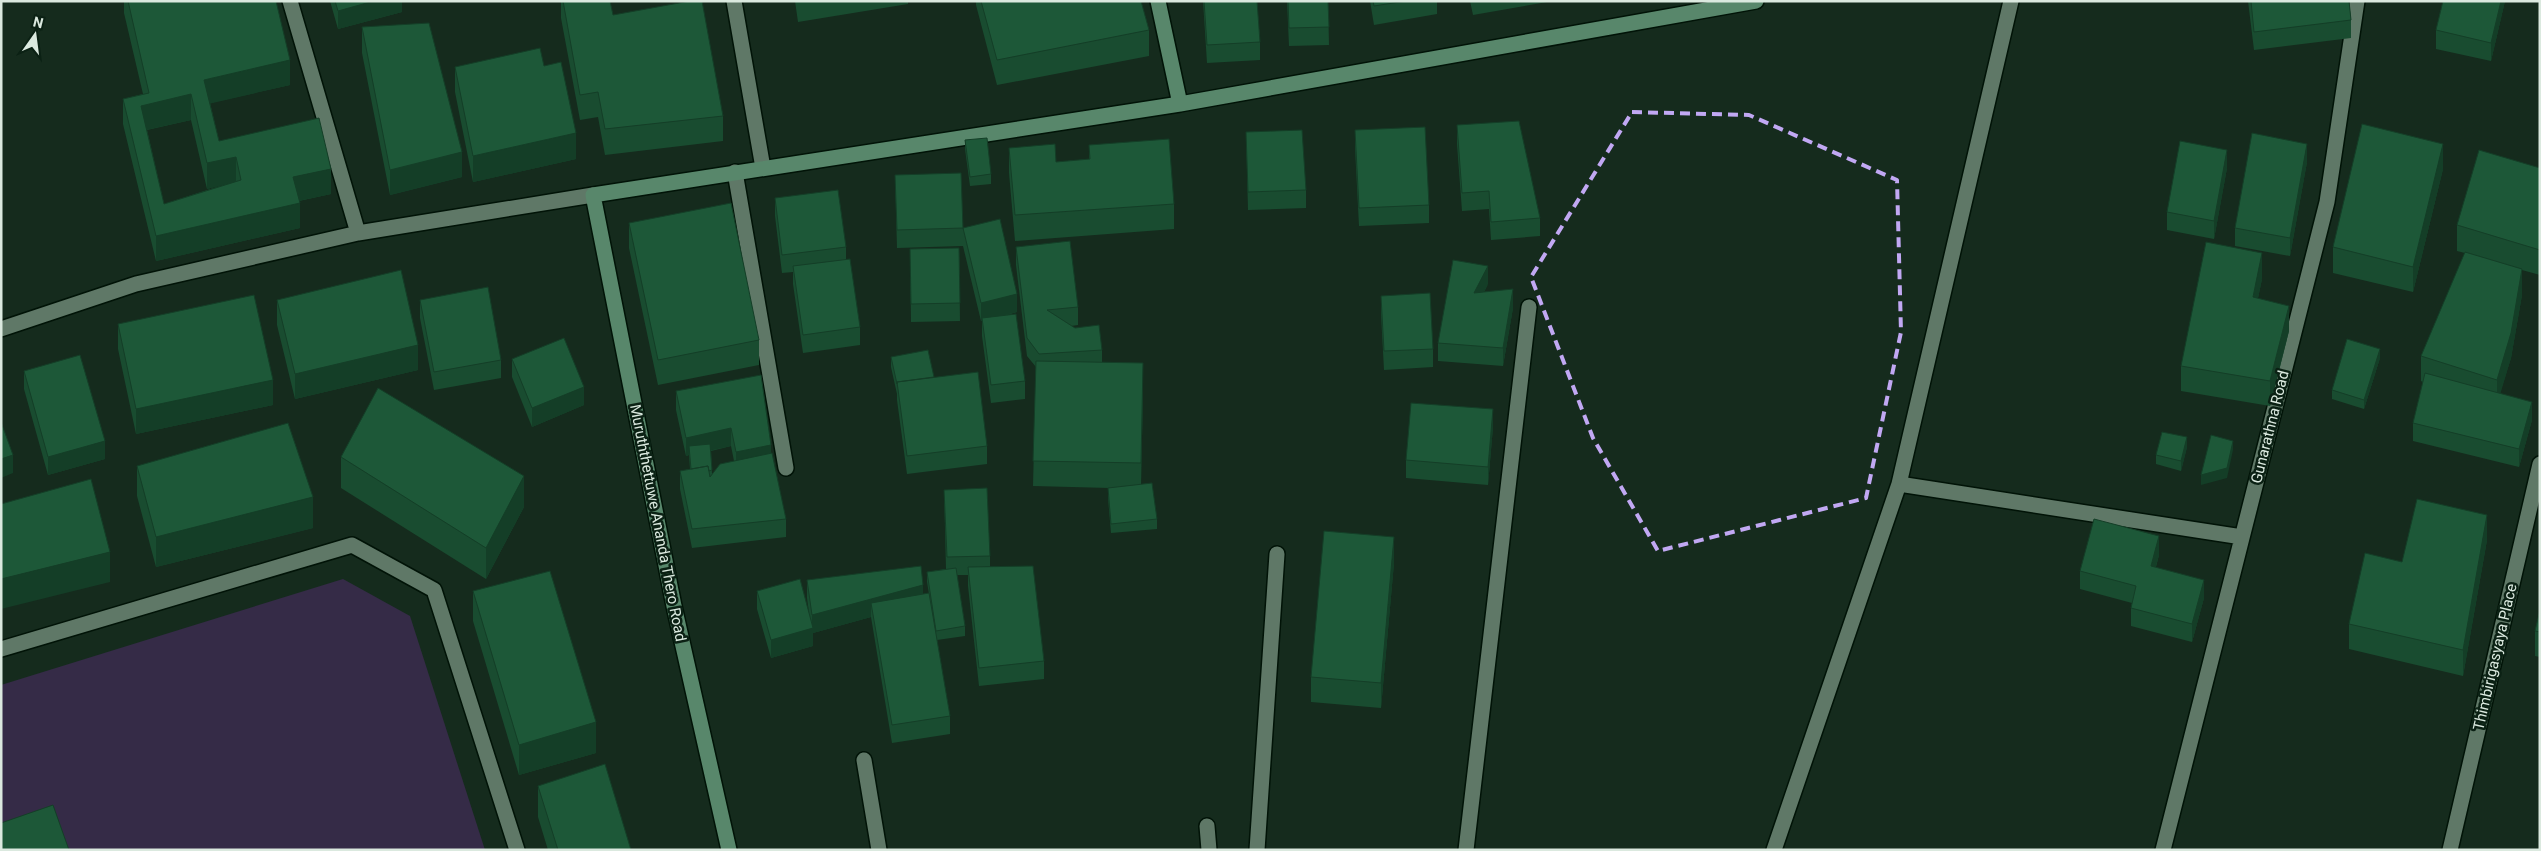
<svg xmlns="http://www.w3.org/2000/svg" width="2541" height="851" font-family="Roboto,sans-serif">
<style>
.green{fill:#352b47}
.lines{fill:none;stroke-linecap:round;stroke-linejoin:round}
.street-casing{stroke:#011307;stroke-width:18}
.secondary-casing{stroke:#011307;stroke-width:18}
.street{stroke:#5f7867;stroke-width:15}
.secondary{stroke:#58876b;stroke-width:15}
.wall{fill:#194c30;fill-rule:evenodd}
.shaded-wall{fill:#143e27}
.building{fill:#1d5838;stroke:#143e27;fill-rule:evenodd}
.marked{fill:none;stroke:#c1a8f3;stroke-width:4;stroke-dasharray:10 6;stroke-linejoin:round}
.labels{text-anchor:middle;dominant-baseline:central;stroke-width:5;stroke-linejoin:round;paint-order:stroke}
.street-label{font-size:15px;fill:#dbe9df;stroke:#0b2114}
</style>
<rect width="100%" height="100%" fill="#152b1d"/>
<!-- green -->
<path class="green" d="M343,579L410,616L485,850H1V685Z"/>
<g class="lines">
<defs>
<path id="street" d="M290,1L358,233
M734,1L763,168
M735,172L786,468
M1,329L136,284L358,233L593,195
M1899,484L2242,537
M1,649L352,545L434,590L517,850
M864,760L879,850
M1207,826L1209,850
M1257,850L1277,554
M1466,850L1529,307
M1774,850L1899,484L2011,1
M2163,850L2327,202L2357,1
M2450,850L2540,464"/>
<path id="secondary" d="M1158,1L1180,104
M729,850L674,606L593,195L1180,104L1756,1"/>
</defs>
<!-- street casing -->
<use href="#street" class="street-casing"/>
<!-- secondary casing -->
<use href="#secondary" class="secondary-casing"/>
<!-- street -->
<use href="#street" class="street"/>
<!-- secondary -->
<use href="#secondary" class="secondary"/>
</g>
<!-- wall -->
<path class="wall" d="M124,1H276L290,85L210,103L219,141L331,194L299,201L300,228L156,261L123,124V99L143,94L124,13ZM191,120L207,189L229,183L164,204L147,130Z
M330,1H402V12L338,29Z
M561,1H610L613,15L723,116V141L605,155L598,117L580,120L561,18Z
M795,1H908V4L798,22Z
M976,1H1141L1149,30V56L997,85L976,5Z
M1203,1H1257L1260,42V60L1207,63Z
M1287,1H1328L1329,45L1289,46Z
M1370,1H1437V14L1374,25Z
M1470,1H1547V2L1473,15Z
M2248,1H2349L2351,20V38L2254,50Z
M2443,1H2505L2491,61L2436,49V30Z
M362,27L462,177L390,195L362,53Z
M544,66L576,159L473,182L455,92V67Z
M1457,125L1540,218V236L1491,240L1489,209L1462,211L1457,144Z
M1355,130L1429,205V223L1359,226L1355,148Z
M1246,132L1306,190V208L1248,210Z
M965,140L991,174V184L970,186L965,149Z
M1089,145L1174,204V229L1015,241L1009,173V148L1056,162L1089,159Z
M2307,162L2290,256L2235,246V228Z
M2227,168L2214,239L2167,230V212Z
M2540,168V275L2522,270V295L2511,358L2500,393L2532,420L2519,467L2413,441V423L2423,382L2421,381V356L2465,253L2457,251V225Z
M2443,169L2413,292L2333,273V247Z
M895,175L963,228L1017,312L1007,315L1025,381V399L991,403L982,336V321H981L963,246L897,248Z
M775,198L846,247V259L860,327V345L803,353L793,284V272L782,273L775,216Z
M629,223L759,340V365L658,385L629,248Z
M1016,247L1078,307V325L1071,326L1102,350V362L1143,389L1141,484L1157,519V529L1111,533L1108,498V488H1110L1033,486L1036,367L1027,356L1016,265Z
M959,248L960,321L911,322L910,249Z
M2262,279L2258,298L2289,331L2270,406L2181,391V366Z
M1488,284L1484,292L1513,308L1503,366L1438,361V343Z
M1381,296L1433,349V367L1384,370L1381,314Z
M277,300L418,370L295,399L277,325Z
M420,300L501,360V378L434,390L420,318Z
M118,324L273,405L136,434L118,349Z
M891,357L934,377L987,446V464L907,474L897,400V394L891,367Z
M2380,358L2364,409L2332,399V390Z
M512,359L584,405L532,427L512,377Z
M24,371L105,459L48,475L24,389Z
M676,391L771,453L786,519V537L692,548L680,489V471L690,469L689,455L686,456L676,410ZM731,446L734,461L712,474L711,451Z
M1493,427L1488,485L1406,478V460Z
M2187,447L2181,471L2156,464V455Z
M341,457L524,507L486,579L341,488Z
M137,466L313,528L156,567L137,496Z
M944,490L990,556V567L1044,661V679L979,686L968,586V575H957L965,626V636L937,640L950,716V734L892,743L871,617L813,633V646L771,658L757,609V591L809,613L807,598V580L923,594H929L927,582V572L946,569Z
M2487,540L2463,676L2349,649V624L2402,562Z
M2159,555L2156,567L2204,598L2192,642L2131,626V608L2132,603L2080,589V571Z
M1394,563L1381,708L1311,702V677Z
M473,591L596,753L519,775L473,621Z
M2540,610V657L2535,656V631Z
M2540,676V705H2539V680Z
M538,786L631,850H548L538,817Z"/>
<!-- shaded-wall -->
<path class="shaded-wall" d="M374,1H402V12L338,29V11Z
M2501,1H2505L2491,61V43Z
M290,60V85L204,105V80Z
M191,94V120L141,131V106Z
M576,133V159L473,182V156Z
M2307,144V162L2290,256V238Z
M2443,144V169L2413,292V267Z
M2227,150V168L2214,239V221Z
M462,152V177L390,195V170Z
M236,157V182L207,189V163Z
M331,169V194L293,202V177Z
M300,203V228L156,261V236Z
M2262,253V279L2253,322V297Z
M1488,266V284L1474,311V293Z
M2522,269V295L2511,358L2497,405V380Z
M1513,289V308L1503,366V348Z
M1017,294V312L981,321V303Z
M2289,306V331L2270,406V381Z
M418,345V370L295,399V374Z
M2380,349V358L2364,409V400Z
M1143,363V389L1141,489V463Z
M273,380V405L136,434V409Z
M584,387V405L532,427V408Z
M2532,402V420L2519,467V449Z
M1493,409V427L1488,485V467Z
M731,428V446L690,455L689,446V455L686,456V438Z
M2187,437V447L2181,471V461Z
M105,441V459L48,475V457Z
M2233,441V450L2227,478L2201,485V475Z
M771,445V463L736,471V452Z
M13,455V473L1,478V459Z
M524,476V507L486,579V548Z
M313,497V528L156,567V537Z
M2487,515V540L2463,676V650Z
M2159,536V555L2151,584V566Z
M1394,537V563L1381,708V683Z
M110,552V582L1,609V579Z
M2204,580V598L2192,642V624Z
M923,585V603H871V617L813,633V646L771,658V640L812,628V615Z
M596,722V753L519,775V745Z"/>
<!-- building -->
<path class="building" d="M128,1H276L290,60L204,80L219,141L319,118L331,169L293,177L300,203L156,236L123,99L149,93ZM191,94L207,163L236,157L241,180L164,204L141,106Z
M335,1H374L338,11Z
M563,1H610L613,15L690,1H702L723,116L605,129L598,92L580,95Z
M981,1H1141L1149,30L997,60Z
M1204,1H1257L1260,42L1207,45Z
M1288,1H1328L1329,27L1289,28Z
M1373,1H1406L1374,6Z
M2251,1H2349L2351,20L2254,32Z
M2443,1H2501L2491,43L2436,30Z
M429,23L462,152L390,170L362,27Z
M540,48L544,66L561,62L576,133L473,156L455,67Z
M1519,121L1540,218L1491,222L1489,191L1462,193L1457,125Z
M2362,124L2443,144L2413,267L2333,247Z
M1425,127L1429,205L1359,208L1355,130Z
M1302,130L1306,190L1248,192L1246,132Z
M2252,133L2307,144L2290,238L2235,228Z
M987,138L991,174L970,177L965,140Z
M1169,139L1174,204L1015,215L1009,148L1055,144L1056,162L1090,159L1089,145Z
M2180,141L2227,150L2214,221L2167,212Z
M2479,150L2540,168V250L2457,225Z
M961,173L963,228L1000,219L1017,294L981,303L963,228L897,230L895,175Z
M838,190L846,247L782,255L775,198Z
M731,203L759,340L658,360L629,223Z
M1070,241L1078,307L1047,310L1075,328L1099,325L1102,350L1039,354L1027,338L1016,247Z
M2206,242L2262,253L2253,297L2289,306L2270,381L2181,366Z
M959,248L960,303L911,304L910,249Z
M2465,252L2522,269L2511,333L2497,380L2421,356Z
M850,259L860,327L803,335L793,266Z
M1453,260L1488,266L1474,293L1513,289L1503,348L1438,343Z
M401,270L418,345L295,374L277,300Z
M488,287L501,360L434,372L420,300Z
M1430,293L1433,349L1384,351L1381,296Z
M254,295L273,380L136,409L118,324Z
M1016,314L1025,381L991,385L982,318Z
M564,338L584,387L532,408L512,359Z
M2347,339L2380,349L2364,400L2332,390Z
M928,350L934,377L897,382V384L891,357Z
M80,355L105,441L48,457L24,371Z
M1036,361L1143,363L1141,463L1033,461Z
M978,372L987,446L907,456L897,382Z
M2425,373L2532,402L2519,449L2413,423Z
M761,375L771,445L736,452L731,428L686,438L676,391Z
M378,388L524,476L486,548L341,457Z
M1411,403L1493,409L1488,467L1406,460Z
M1,422L13,455L1,459Z
M288,423L313,497L156,537L137,466Z
M2162,432L2187,437L2181,461L2156,455Z
M2211,435L2233,441L2227,468L2201,475Z
M710,444L712,470L709,471L708,466L691,469L689,446Z
M772,453L786,519L692,529L680,471L708,466L710,477L720,464Z
M91,479L110,552L1,579V504Z
M1152,483L1157,519L1111,524L1108,488Z
M987,488L990,556L947,557L944,490Z
M2417,499L2487,515L2463,650L2349,624L2365,553L2402,562Z
M2094,519L2159,536L2151,566L2204,580L2192,624L2131,608L2136,586L2080,571Z
M1324,531L1394,537L1381,683L1311,677Z
M921,566L923,585L812,615L807,580Z
M1033,566L1044,661L979,668L968,567Z
M956,568L965,626L936,631L927,572Z
M550,571L596,722L519,745L473,591Z
M800,579L813,628L771,640L757,591Z
M929,593L950,716L892,725L871,603Z
M2540,610V632L2535,631Z
M605,764L631,850H558L538,786Z
M53,805L69,850H1V823Z"/>
<!-- marked area -->
<path class="marked" d="M1632,112L1749,115L1897,180L1901,332L1866,498L1658,551L1593,438L1531,277Z"/>
<g class="labels">
<!-- street labels -->
<g class="street-label">
<text transform="translate(2270 427) rotate(-76)">Gunarathna Road</text>
<text transform="translate(658 523) rotate(79)">Muruththettuwe Ananda Thero Road</text>
<text transform="translate(2495 657) rotate(-77)">Thimbirigasyaya Place</text>
</g>
</g>
<!-- border -->
<rect width="2541" height="851" fill="none" stroke="#dbe9df" stroke-width="5"/>
<!-- north arrow -->
<g transform="translate(35 35) rotate(14)" stroke="#0b2114" stroke-width="4" paint-order="stroke">
<path d="M0-4L9 19L0 12L-9 19Z" fill="#dbe9df"/>
<text y="-8" font-size="14" font-weight="bold" text-anchor="middle" fill="#dbe9df">N</text>
</g>
</svg>
